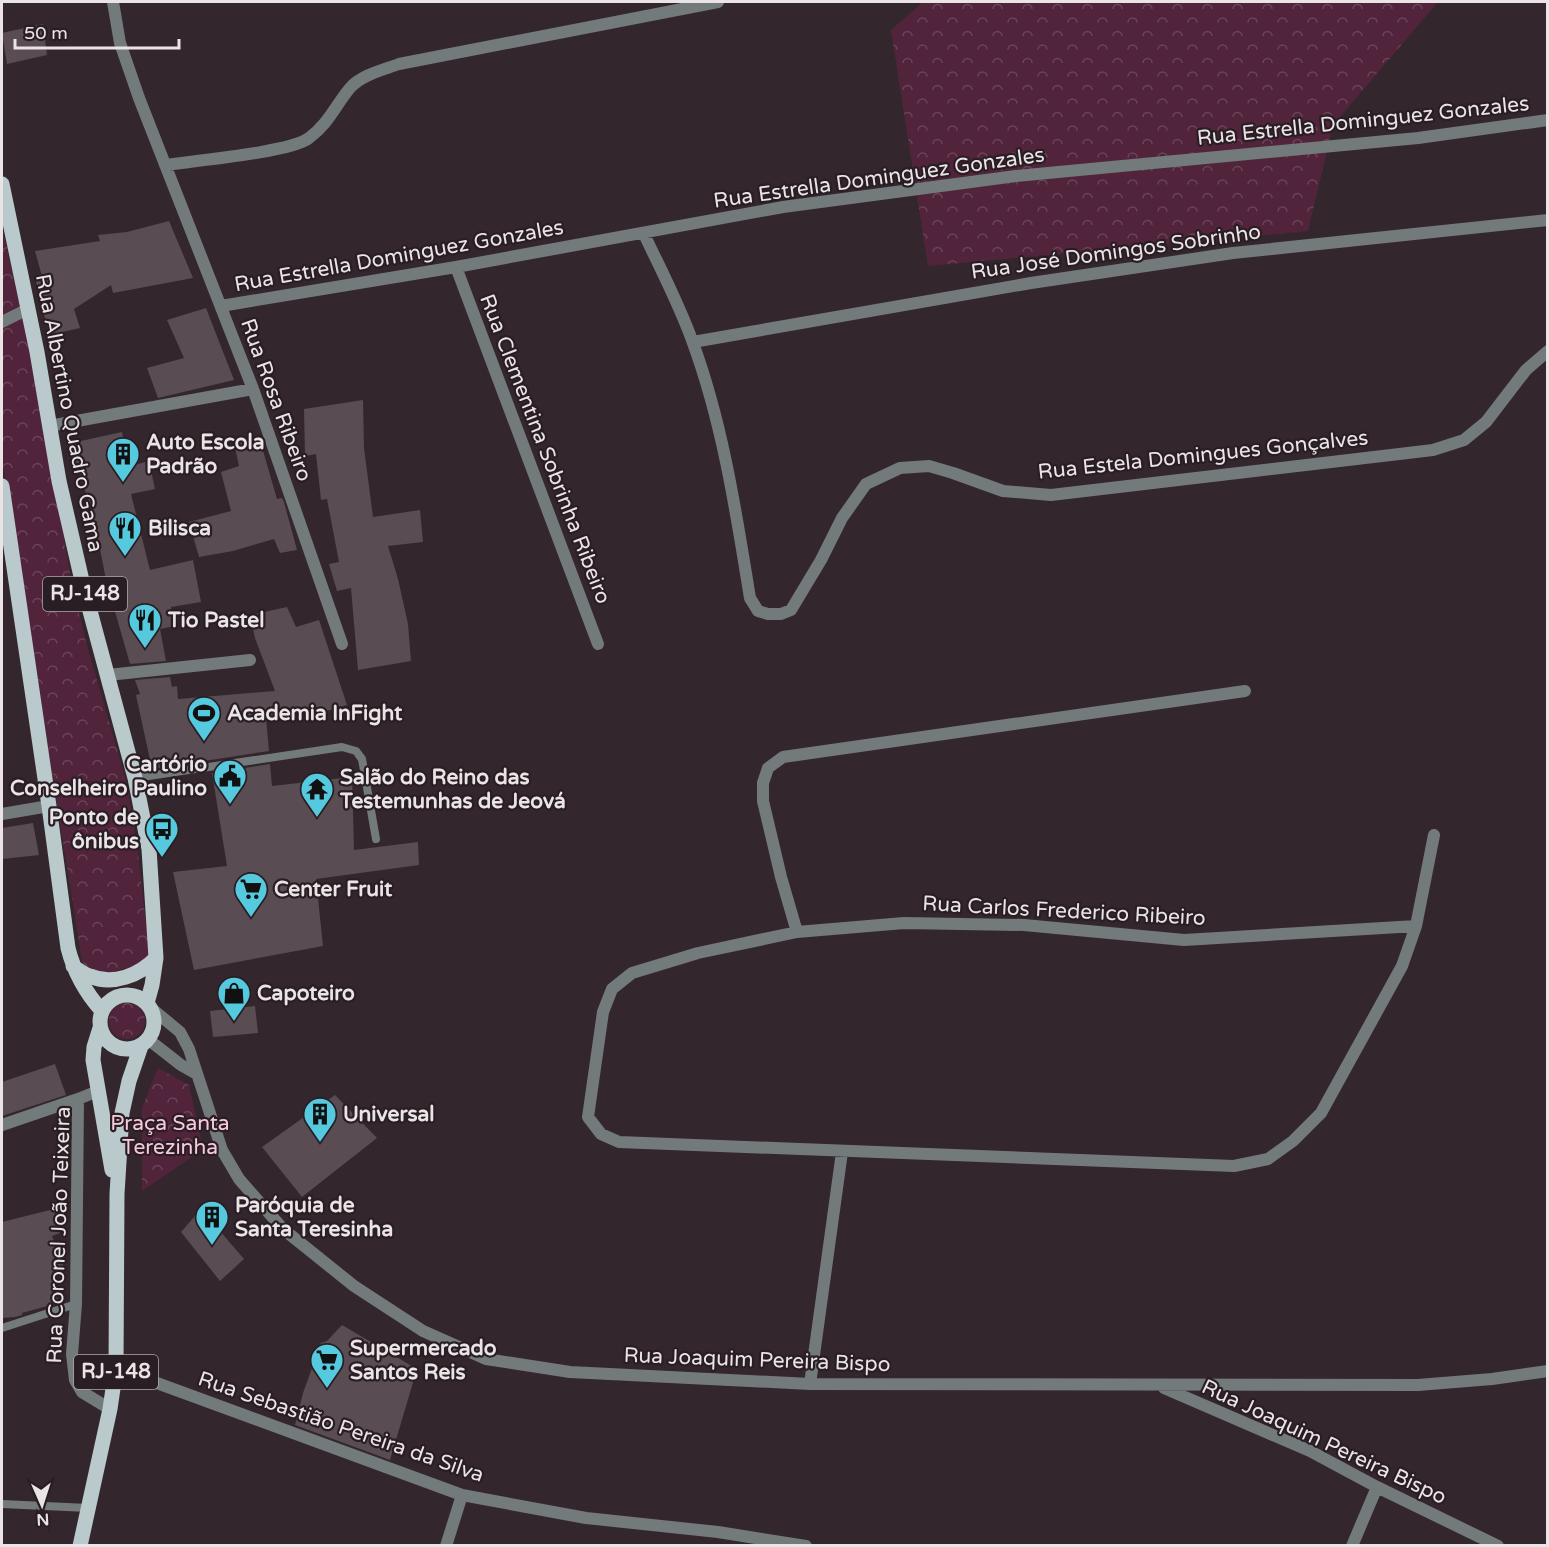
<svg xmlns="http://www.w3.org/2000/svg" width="1549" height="1547" font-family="'Varela Round',sans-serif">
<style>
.forest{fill:url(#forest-crowns)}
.building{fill:#594c52}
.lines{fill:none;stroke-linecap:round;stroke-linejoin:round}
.lane{stroke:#737a7b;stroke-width:8}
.street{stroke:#737a7b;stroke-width:12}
.primary{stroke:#bac9cc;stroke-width:15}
.labels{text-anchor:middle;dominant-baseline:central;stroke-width:4.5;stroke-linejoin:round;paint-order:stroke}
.shield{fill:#291e23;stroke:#b1a9ac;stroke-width:1.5}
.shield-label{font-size:20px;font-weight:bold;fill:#ebe4e7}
.street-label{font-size:21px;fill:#ebe4e7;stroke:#291e23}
.poi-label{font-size:21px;font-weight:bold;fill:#ebe4e7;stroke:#291e23;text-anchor:start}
.park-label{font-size:21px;fill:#f9c8df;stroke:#291e23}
</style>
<defs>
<pattern id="forest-crowns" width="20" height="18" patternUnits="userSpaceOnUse" patternTransform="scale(1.5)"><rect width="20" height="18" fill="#51243c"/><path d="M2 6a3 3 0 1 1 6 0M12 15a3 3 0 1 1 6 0" fill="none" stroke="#6a4458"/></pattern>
</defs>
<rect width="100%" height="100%" fill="#33272d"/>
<!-- forest -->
<path class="forest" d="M923,2H1438L1333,125L1308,231L928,266L891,30Z
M2,225L26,334L72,584L87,646L126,780L138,853L150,961L112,972L88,971L82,961L2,458Z
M109 1021a18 18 0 1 1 36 0a18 18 0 1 1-36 0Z
M158,1068L189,1085L203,1149L142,1191V1108Z"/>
<!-- building -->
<path class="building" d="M43,24L47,55L7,64L2,33Z
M169,221L193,278L113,293L111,285L74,309L80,328L49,335L36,281L43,280L35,251L100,241L98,235L127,232Z
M206,308L234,380L158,398L147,368L184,358L167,320Z
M363,400L364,448L373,517L420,510L423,542L388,546L398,579L408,624L411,661L358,670L351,588L337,591L329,564L339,562L327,499L321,500L316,454L305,456L304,409Z
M122,432L127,467L149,461L155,489L131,494L150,570L193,560L201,602L171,607L175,626L160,629L166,661L130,664L106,580L95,523L80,474L77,475L67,444Z
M259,437L277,499L282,498L284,502L297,550L280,553L274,539L233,551L199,557L189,522L231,511L221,472L239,466L234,442Z
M287,607L296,627L319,620L347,705L323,712L266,718L269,751L152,769L136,695L140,694L135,680L170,677L172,687L177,686L178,699L275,691L255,638L250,615Z
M270,764L272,786L352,777L354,850L418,842L419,865L316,879L323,946L194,970L173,872L227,866L212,773Z
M33,823L39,855L2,859V828Z
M255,1006L258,1033L213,1037L210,1011Z
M55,1064L66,1095L2,1116V1082Z
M335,1095L377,1138L302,1197L262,1147Z
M54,1209L60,1233L52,1236L64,1267L54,1270L58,1303L22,1313V1315L15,1317L2,1318V1222Z
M201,1209L244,1259L220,1281L181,1232Z
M342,1325L417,1369L390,1460L295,1425L303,1393L321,1343L327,1341Z"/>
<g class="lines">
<!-- lane -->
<path class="lane" d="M135,778L342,747L356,751L362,759L376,839
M2,1328L76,1304
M2,1504L88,1508"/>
<!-- street -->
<path class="street" d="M113,2L120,43L139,98L253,389L342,644
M165,165C193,161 292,152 309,138C329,123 335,106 350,88C361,75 383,70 399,64L718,2
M644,234C661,270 680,306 693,343C723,425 736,512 750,598L758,611L768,614H781L791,610L821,560L842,518L866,484L900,468L929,466L953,473L1003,491L1051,495L1433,450L1464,440L1486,422L1526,370L1548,351
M456,267L598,644
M221,306L456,267L783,207L1016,176L1418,138L1548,120
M2,322L28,309
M693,342L1031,283L1233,253L1548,220
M49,426L253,389
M108,675L250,660
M2,814L49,806
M1416,926L1184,940L1024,925L904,923L797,932L698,953L632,973L612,989L603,1012L588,1117L601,1134L619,1142L1234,1166L1268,1159L1293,1141L1321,1113L1402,966L1416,926L1434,835
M797,932L781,877L763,801V783L768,768L783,757L1245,691
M151,1008L180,1032L189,1049L222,1150L239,1179L283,1229L354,1286L423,1331L486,1359L570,1372L810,1384L1418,1385L1492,1379L1548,1371
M149,1040L181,1065L197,1074
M98,1091L78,1099L76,1304L72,1354L75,1380L82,1392L110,1409
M2,1125L78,1099
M116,1368L462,1495L586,1518L718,1532L806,1546
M810,1384L842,1152
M1164,1388L1310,1451L1377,1487L1498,1546
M446,1546L462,1495
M1352,1546L1377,1487"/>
<!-- primary -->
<path class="primary" d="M2,184L37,352L59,481L83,585L135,778L149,849L156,958L152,985L147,1003
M2,486L49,806L68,948C74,972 85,992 102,1011
M73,966C78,970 84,974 90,976C113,986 140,975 156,958
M100 1022a27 27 0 1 1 54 0a27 27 0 1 1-54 0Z
M100,1028L94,1047L93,1060L112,1170
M80,1546L110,1409L116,1368L117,1194L122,1113L129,1081L141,1046"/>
</g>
<!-- icons -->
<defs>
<symbol id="building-pin" viewBox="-11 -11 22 30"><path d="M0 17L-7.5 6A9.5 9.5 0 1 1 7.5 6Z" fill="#55cadf" stroke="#291e23"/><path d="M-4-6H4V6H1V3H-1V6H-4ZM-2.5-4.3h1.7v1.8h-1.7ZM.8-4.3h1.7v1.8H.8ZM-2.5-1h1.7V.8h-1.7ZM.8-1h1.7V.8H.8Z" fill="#111"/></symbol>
<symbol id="restaurant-pin" viewBox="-11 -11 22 30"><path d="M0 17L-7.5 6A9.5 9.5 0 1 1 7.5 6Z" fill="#55cadf" stroke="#291e23"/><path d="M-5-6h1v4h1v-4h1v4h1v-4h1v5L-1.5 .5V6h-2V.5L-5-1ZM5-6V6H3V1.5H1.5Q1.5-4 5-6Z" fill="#111"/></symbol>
<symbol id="stadium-pin" viewBox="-11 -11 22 30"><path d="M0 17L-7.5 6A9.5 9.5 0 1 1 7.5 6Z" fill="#55cadf" stroke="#291e23"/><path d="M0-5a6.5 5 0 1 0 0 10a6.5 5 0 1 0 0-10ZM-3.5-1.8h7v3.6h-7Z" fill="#111"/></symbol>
<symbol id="civic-pin" viewBox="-11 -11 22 30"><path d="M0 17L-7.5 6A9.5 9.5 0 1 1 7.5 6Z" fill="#55cadf" stroke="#291e23"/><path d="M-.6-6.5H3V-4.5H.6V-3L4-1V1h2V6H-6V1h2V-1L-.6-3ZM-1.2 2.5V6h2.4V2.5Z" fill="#111"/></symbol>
<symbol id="temple-pin" viewBox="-11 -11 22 30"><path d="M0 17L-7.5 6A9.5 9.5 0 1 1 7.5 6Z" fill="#55cadf" stroke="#291e23"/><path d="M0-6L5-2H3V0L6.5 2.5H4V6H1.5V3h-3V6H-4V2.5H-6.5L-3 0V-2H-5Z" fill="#111"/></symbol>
<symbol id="bus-pin" viewBox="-11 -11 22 30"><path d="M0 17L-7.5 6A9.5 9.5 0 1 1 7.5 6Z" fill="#55cadf" stroke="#291e23"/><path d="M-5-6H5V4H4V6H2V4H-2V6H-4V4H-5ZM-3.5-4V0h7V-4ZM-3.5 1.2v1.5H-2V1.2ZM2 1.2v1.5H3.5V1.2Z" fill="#111"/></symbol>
<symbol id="supermarket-pin" viewBox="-11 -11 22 30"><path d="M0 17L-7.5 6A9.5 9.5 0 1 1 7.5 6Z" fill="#55cadf" stroke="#291e23"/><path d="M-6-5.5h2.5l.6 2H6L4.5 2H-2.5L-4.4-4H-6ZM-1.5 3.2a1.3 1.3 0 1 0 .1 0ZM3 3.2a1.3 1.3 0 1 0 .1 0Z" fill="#111"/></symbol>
<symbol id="shop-pin" viewBox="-11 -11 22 30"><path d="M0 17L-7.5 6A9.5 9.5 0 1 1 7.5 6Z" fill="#55cadf" stroke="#291e23"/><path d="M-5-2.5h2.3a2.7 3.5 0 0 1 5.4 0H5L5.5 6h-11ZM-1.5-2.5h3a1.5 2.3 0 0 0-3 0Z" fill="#111"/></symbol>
</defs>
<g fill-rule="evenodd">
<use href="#building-pin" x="104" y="435" width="38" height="52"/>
<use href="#restaurant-pin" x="106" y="509" width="38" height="52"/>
<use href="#restaurant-pin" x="126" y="601" width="38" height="52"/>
<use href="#stadium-pin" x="185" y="694" width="38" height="52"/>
<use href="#civic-pin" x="211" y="757" width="38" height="52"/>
<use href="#temple-pin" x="298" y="770" width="38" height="52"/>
<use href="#bus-pin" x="143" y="810" width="38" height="52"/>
<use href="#supermarket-pin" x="232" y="870" width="38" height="52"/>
<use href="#shop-pin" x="215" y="974" width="38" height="52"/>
<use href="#building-pin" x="301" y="1095" width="38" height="52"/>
<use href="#building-pin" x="193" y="1198" width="38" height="52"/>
<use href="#supermarket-pin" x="308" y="1341" width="38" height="52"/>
</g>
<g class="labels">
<!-- shield labels -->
<g class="shield">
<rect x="43" y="577" width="84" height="34" rx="4.5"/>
<rect x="74" y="1355" width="84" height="34" rx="4.5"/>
</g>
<g class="shield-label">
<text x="85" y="594">RJ-148</text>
<text x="116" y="1372">RJ-148</text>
</g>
<!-- street labels -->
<g class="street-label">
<text transform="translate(1363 121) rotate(-6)">Rua Estrella Dominguez Gonzales</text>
<text transform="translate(879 178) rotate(-8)">Rua Estrella Dominguez Gonzales</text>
<text transform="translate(1116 252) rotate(-8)">Rua José Domingos Sobrinho</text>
<text transform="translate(399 256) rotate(-10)">Rua Estrella Dominguez Gonzales</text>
<text transform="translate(276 400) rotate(70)">Rua Rosa Ribeiro</text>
<text transform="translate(69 413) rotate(79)">Rua Albertino Quadro Gama</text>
<text transform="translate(545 449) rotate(69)">Rua Clementina Sobrinha Ribeiro</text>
<text transform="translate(1203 455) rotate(-6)">Rua Estela Domingues Gonçalves</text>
<text transform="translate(1064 911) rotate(3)">Rua Carlos Frederico Ribeiro</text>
<text transform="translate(59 1235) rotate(-88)">Rua Coronel João Teixeira</text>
<text transform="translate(757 1360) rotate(2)">Rua Joaquim Pereira Bispo</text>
<text transform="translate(341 1427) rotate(19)">Rua Sebastião Pereira da Silva</text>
<text transform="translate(1324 1442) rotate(25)">Rua Joaquim Pereira Bispo</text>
</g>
<!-- poi labels -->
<g class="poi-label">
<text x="146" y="442">Auto Escola<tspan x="146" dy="24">Padrão</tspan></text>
<text x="148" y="528">Bilisca</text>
<text x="168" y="620">Tio Pastel</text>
<text x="227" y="713">Academia InFight</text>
<text x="207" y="764" text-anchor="end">Cartório<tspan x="207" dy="24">Conselheiro Paulino</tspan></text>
<text x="340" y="777">Salão do Reino das<tspan x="340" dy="24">Testemunhas de Jeová</tspan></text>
<text x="139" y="817" text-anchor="end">Ponto de<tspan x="139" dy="24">ônibus</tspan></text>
<text x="274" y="889">Center Fruit</text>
<text x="257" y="993">Capoteiro</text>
<text x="343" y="1114">Universal</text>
<text x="235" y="1205">Paróquia de<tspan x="235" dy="24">Santa Teresinha</tspan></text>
<text x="350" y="1348">Supermercado<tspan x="350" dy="24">Santos Reis</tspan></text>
</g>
<!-- park labels -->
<g class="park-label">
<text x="170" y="1123">Praça Santa<tspan x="170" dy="24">Terezinha</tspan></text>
</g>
</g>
<!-- border -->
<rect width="1549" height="1547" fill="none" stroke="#ebe4e7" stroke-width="6"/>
<!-- north arrow -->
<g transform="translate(42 1505) rotate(177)" stroke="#291e23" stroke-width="4.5" paint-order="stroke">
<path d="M0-4.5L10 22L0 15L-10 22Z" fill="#ebe4e7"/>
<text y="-9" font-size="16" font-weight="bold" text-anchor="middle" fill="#ebe4e7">N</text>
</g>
<!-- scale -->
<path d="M15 39v9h164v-9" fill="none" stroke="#ebe4e7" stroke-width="3"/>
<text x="24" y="39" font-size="18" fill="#ebe4e7" stroke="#291e23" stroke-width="4.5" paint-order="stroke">50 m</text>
</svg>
